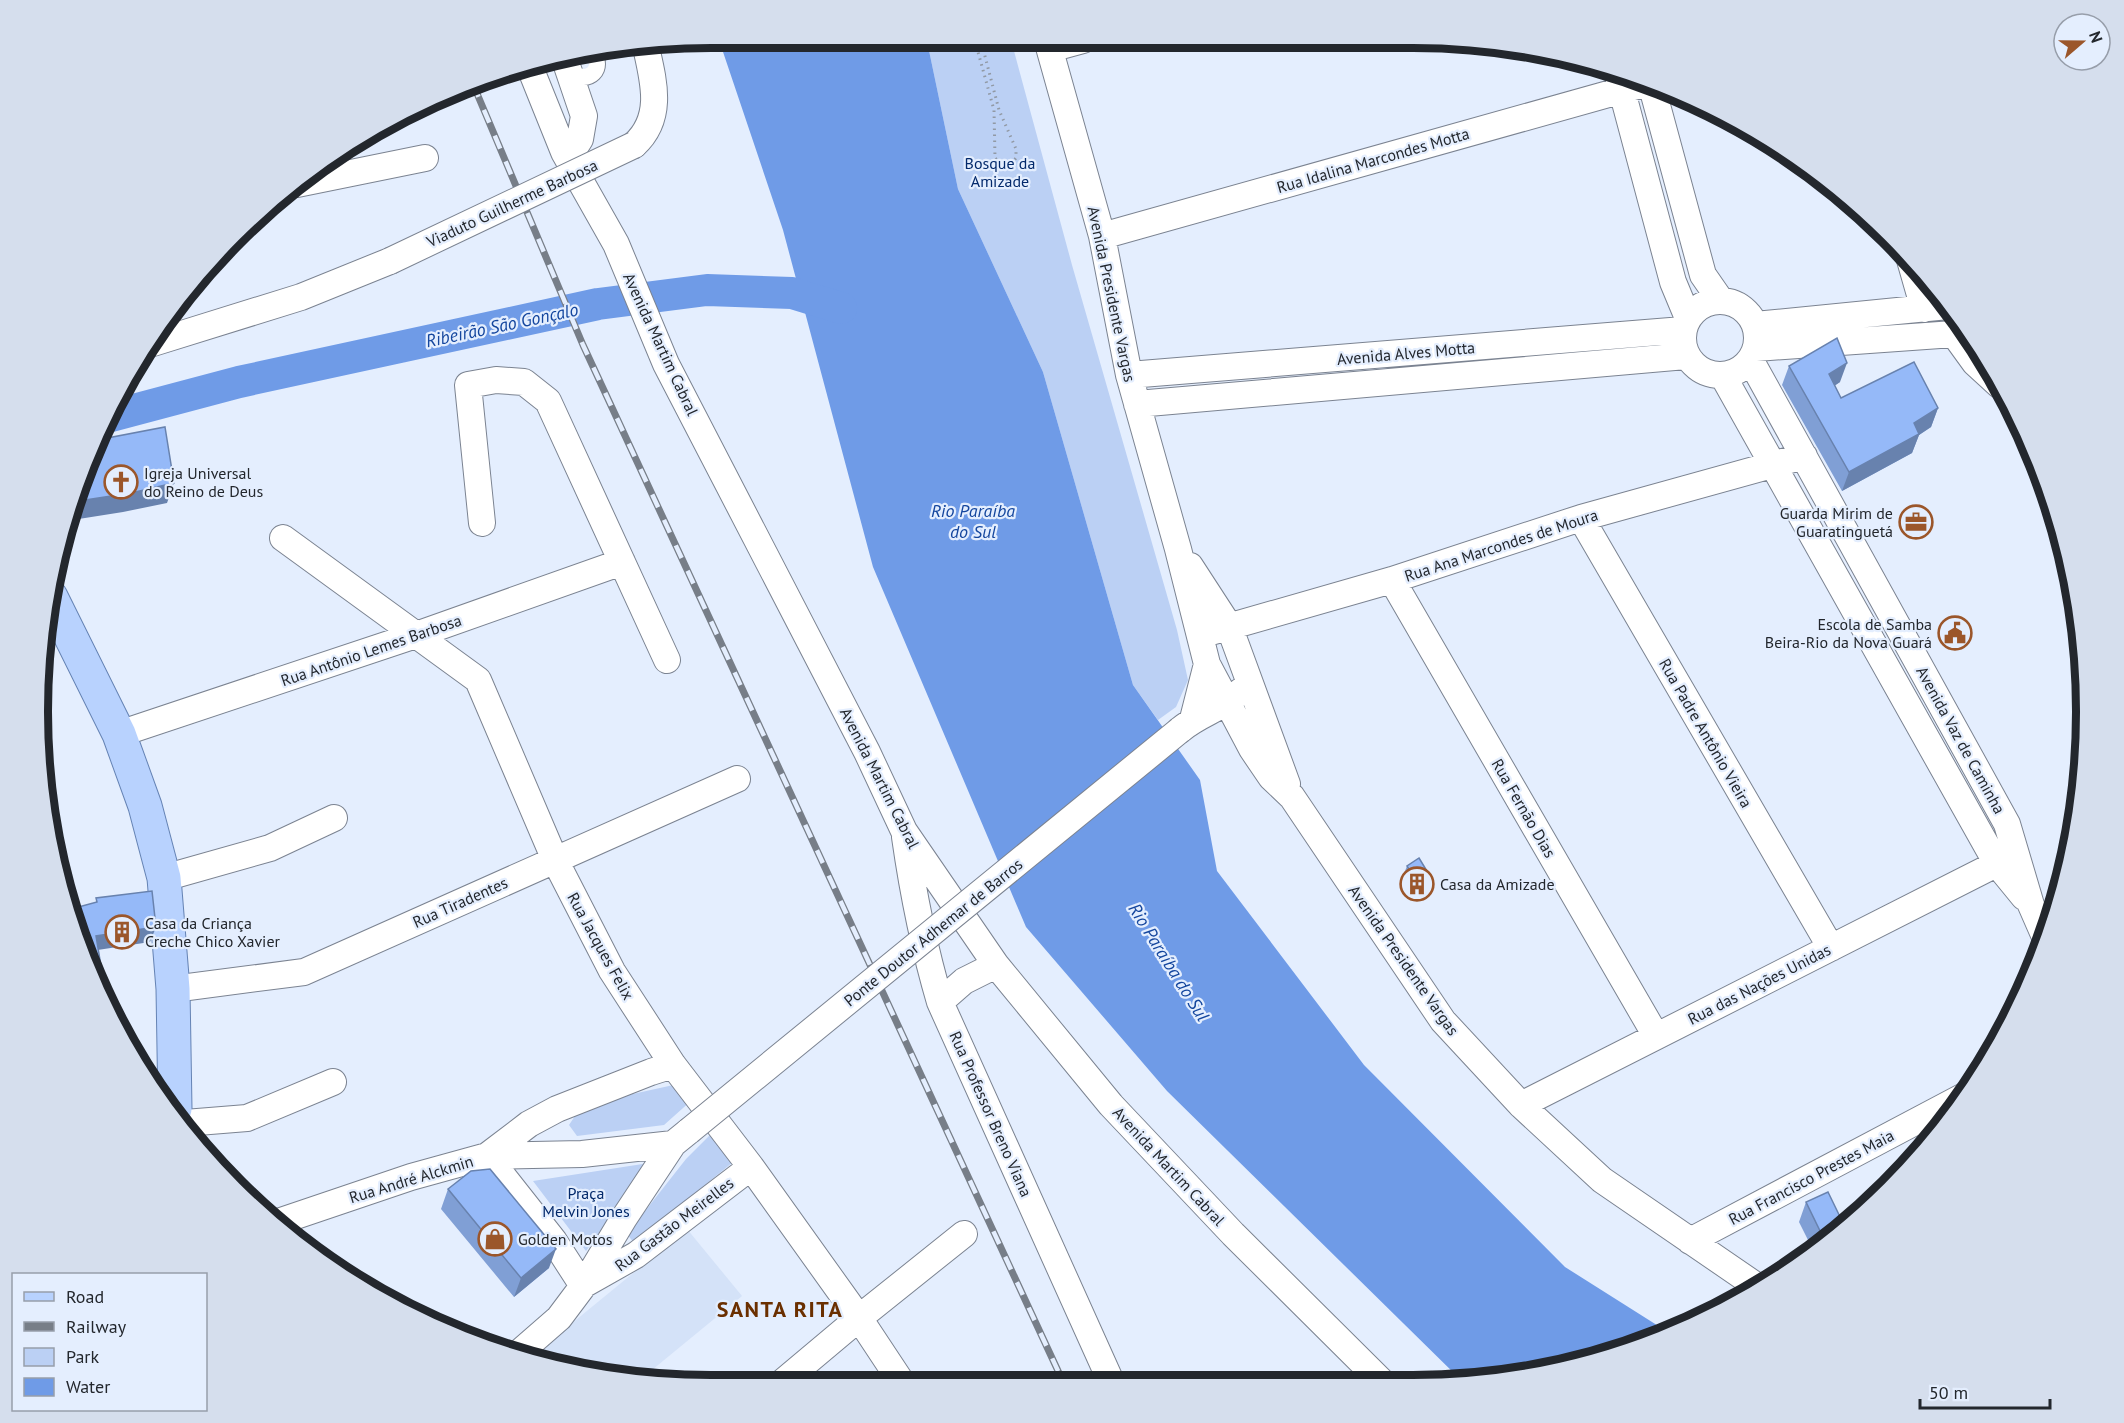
<svg xmlns="http://www.w3.org/2000/svg" width="2124" height="1423" font-family="'PT Sans',sans-serif">
<style>
.built{fill:#d4e2f8}
.green{fill:#bbd0f4}
.water{fill:#6f9be7}
.lines{fill:none;stroke-linecap:round;stroke-linejoin:round}
.river{stroke:#6f9be7;stroke-width:32}
.minor-casing{stroke:#7b8391;stroke-width:28}
.major-casing{stroke:#6583b4;stroke-width:35}
.path{stroke:#9199a4;stroke-width:3;stroke-dasharray:1.5 4.5;stroke-linecap:butt}
.minor{stroke:#fff;stroke-width:26}
.major{stroke:#b8d2fe;stroke-width:33}
.rail-casing{stroke:#777e88;stroke-width:7}
.rail{stroke:#e4eefe;stroke-width:4.5;stroke-dasharray:14;stroke-linecap:butt}
.minor-bridge-casing{stroke:#7b8391;stroke-width:28;stroke-linecap:butt}
.minor-bridge{stroke:#fff;stroke-width:26}
.wall{fill:#809fd5}
.shaded-wall{fill:#6882ae}
.building{fill:#95b9f8;stroke:#6882ae;stroke-width:1.5}
.labels{text-anchor:middle;dominant-baseline:central;stroke-width:4.5;stroke-linejoin:round;paint-order:stroke}
.street-label{font-size:16px;fill:#23272d;stroke:#e4eefe}
.park-label{font-size:16px;fill:#03296b;stroke:#e4eefe}
.poi-label{font-size:16px;fill:#23272d;stroke:#e4eefe;text-anchor:start}
.water-label{font-size:18px;font-style:italic;fill:#14469e;stroke:#e4eefe}
.district-label{font-size:22px;font-weight:bold;letter-spacing:1.5px;fill:#6a2f00;stroke:#e4eefe}
.rim{fill:none;stroke:#23272d;stroke-width:8}
</style>
<rect width="100%" height="100%" fill="#e4eefe"/>
<!-- built -->
<path class="built" d="M687,1229L742,1296L641,1379L580,1373L532,1356Z"/>
<!-- green -->
<path class="green" d="M1011,40L1072,265L1177,630L1188,680L1176,707L1158,720L1133,685L1043,372L958,189L927,41Z
M678,1084L692,1100L664,1125L577,1136L569,1125L577,1113L619,1097Z
M716,1129L738,1158L634,1243L627,1234L686,1159Z
M649,1163L586,1251L533,1181Z"/>
<!-- water -->
<path class="water" d="M927,41L958,189L1043,372L1133,685L1200,780L1217,871L1364,1065L1565,1267L1671,1334L1544,1372L1462,1381L1167,1091L1026,927L873,567L783,230L720,43Z"/>
<g class="lines">
<!-- river -->
<path class="river" d="M111,416L239,382L598,304L707,290L792,293L841,308"/>
<defs>
<path id="minor" d="M1047,40L1102,236L1129,375L1178,549L1207,664L1252,749L1271,777L1292,797L1443,1021L1521,1105L1602,1180L1758,1287
M1050,49L1083,40
M576 64a8 8 0 1 1 16 0a8 8 0 1 1-16 0Z
M564,57L584,116L580,139L568,158
M529,65L564,152L616,244L666,364L867,752L904,831L996,965L1111,1105L1233,1234L1386,1386
M1618,76L1673,282L1688,318
M1652,87L1703,275L1721,301
M634,145C665,117 653,79 645,43
M297,184L425,158
M1102,236L1644,84
M1910,260L1924,309
M1683 338a37 37 0 1 1 74 0a37 37 0 1 1-74 0Z
M1755,325L1948,306
M1954,334L1975,363L1999,385
M153,343L301,297L390,261
M1756,348L1954,334
M1751,361L2007,824L2031,905L2045,937
M1129,375L1683,330
M1723,376L1997,864L2024,897
M1137,404L1686,356
M1581,518L1831,948
M482,523L468,385L496,380L524,382L548,401L667,660
M283,538L478,680L555,860L612,971L673,1065L751,1167L859,1318L904,1386
M1190,566L1229,626L1287,784
M1392,580L1656,1036
M1200,635L1392,580L1581,518L1804,456
M1193,719L1207,664
M1180,730C1200,713 1222,709 1241,691
M119,734L416,635L622,562
M905,837C913,893 924,948 940,1002L1113,1386
M164,878L270,848L334,818
M173,989L304,972L737,779
M940,1002L964,981L996,965
M1521,1105L2010,857
M185,1123L247,1118L333,1082
M487,1156L582,1154L673,1144
M487,1156L554,1241L583,1286
M275,1223L411,1177L487,1156L529,1124L557,1109L651,1072L673,1065
M1690,1241L1964,1096
M583,1285L636,1255L751,1167
M520,1352L559,1318L583,1286L624,1218L673,1144L689,1131
M778,1386L859,1318L964,1234"/>
<path id="major" d="M51,597L119,734L145,806L164,878L173,989L175,1109"/>
</defs>
<!-- minor casing -->
<use href="#minor" class="minor-casing"/>
<!-- major casing -->
<use href="#major" class="major-casing"/>
<!-- path -->
<path class="path" d="M975,41L994,110L995,158L1001,164H1011L1016,158V149L999,110L981,41"/>
<!-- minor -->
<use href="#minor" class="minor"/>
<!-- major -->
<use href="#major" class="major"/>
<defs>
<path id="rail" d="M473,84L583,345L1065,1386"/>
</defs>
<!-- rail casing -->
<use href="#rail" class="rail-casing"/>
<!-- rail -->
<use href="#rail" class="rail"/>
<defs>
<path id="minor-bridge" d="M390,261L634,145
M689,1131L1180,730"/>
</defs>
<!-- minor-bridge casing -->
<use href="#minor-bridge" class="minor-bridge-casing"/>
<!-- minor-bridge -->
<use href="#minor-bridge" class="minor-bridge"/>
</g>
<!-- wall -->
<path class="wall" d="M1789,366L1840,382L1834,386L1841,398L1938,408L1931,427L1919,435L1912,453L1842,491L1782,385Z
M1407,866L1430,891L1417,898L1403,876Z
M448,1189L549,1268L514,1297L441,1209Z
M1806,1202L1844,1225L1813,1250L1799,1222Z"/>
<!-- shaded-wall -->
<path class="shaded-wall" d="M1847,363L1840,382L1822,394L1829,374Z
M1938,408L1931,427L1919,435L1912,453L1842,491L1849,472L1914,423Z
M174,483L167,503L123,512L66,521L72,502Z
M1433,881L1430,891L1417,898L1421,888Z
M156,927L150,942L91,951L96,936Z
M102,972L97,986L91,973Z
M1838,1230L1820,1244L1823,1237Z
M556,1249L549,1268L514,1297L521,1278Z"/>
<!-- building -->
<path class="building" d="M1837,338L1847,363L1829,374L1841,398L1914,362L1938,408L1914,423L1919,434L1849,472L1789,366Z
M165,427L174,483L131,493L72,502L89,454L97,440Z
M1419,858L1433,881L1421,888L1407,866Z
M152,891L156,927L96,936L102,972L91,973L71,909L97,902L96,898Z
M490,1169L556,1249L521,1278L448,1189L471,1171Z
M1828,1192L1844,1225L1838,1230L1823,1237L1806,1202Z"/>
<!-- icons -->
<defs>
<symbol id="church-ring" viewBox="-11 -11 22 22"><circle r="9.5" fill="#e4eefe" stroke="#9b562a" stroke-width="1.5"/><path d="M-1.2-6h2.4v3.5h3.3v2.4h-3.3V6h-2.4V-.1h-3.3v-2.4h3.3Z" fill="#9b562a"/></symbol>
<symbol id="office-ring" viewBox="-11 -11 22 22"><circle r="9.5" fill="#e4eefe" stroke="#9b562a" stroke-width="1.5"/><path d="M-6-3h4V-5.5h4V-3h4V5H-6ZM-1-4.5V-3h2v-1.5ZM-6 0V1H6V0Z" fill="#9b562a"/></symbol>
<symbol id="civic-ring" viewBox="-11 -11 22 22"><circle r="9.5" fill="#e4eefe" stroke="#9b562a" stroke-width="1.5"/><path d="M-.6-6.5H3V-4.5H.6V-3L4-1V1h2V6H-6V1h2V-1L-.6-3ZM-1.2 2.5V6h2.4V2.5Z" fill="#9b562a"/></symbol>
<symbol id="building-ring" viewBox="-11 -11 22 22"><circle r="9.5" fill="#e4eefe" stroke="#9b562a" stroke-width="1.5"/><path d="M-4-6H4V6H1V3H-1V6H-4ZM-2.5-4.3h1.7v1.8h-1.7ZM.8-4.3h1.7v1.8H.8ZM-2.5-1h1.7V.8h-1.7ZM.8-1h1.7V.8H.8Z" fill="#9b562a"/></symbol>
<symbol id="shop-ring" viewBox="-11 -11 22 22"><circle r="9.5" fill="#e4eefe" stroke="#9b562a" stroke-width="1.5"/><path d="M-5-2.5h2.3a2.7 3.5 0 0 1 5.4 0H5L5.5 6h-11ZM-1.5-2.5h3a1.5 2.3 0 0 0-3 0Z" fill="#9b562a"/></symbol>
</defs>
<g fill-rule="evenodd">
<use href="#church-ring" x="102" y="463" width="38" height="38"/>
<use href="#office-ring" x="1897" y="503" width="38" height="38"/>
<use href="#civic-ring" x="1936" y="614" width="38" height="38"/>
<use href="#building-ring" x="1398" y="865" width="38" height="38"/>
<use href="#building-ring" x="103" y="913" width="38" height="38"/>
<use href="#shop-ring" x="476" y="1220" width="38" height="38"/>
</g>
<g class="labels">
<!-- street labels -->
<g class="street-label">
<text transform="translate(1373 160) rotate(-16)">Rua Idalina Marcondes Motta</text>
<text transform="translate(512 203) rotate(-25)">Viaduto Guilherme Barbosa</text>
<text transform="translate(1112 294) rotate(78)">Avenida Presidente Vargas</text>
<text transform="translate(661 344) rotate(65)">Avenida Martim Cabral</text>
<text transform="translate(1406 353) rotate(-5)">Avenida Alves Motta</text>
<text transform="translate(1501 545) rotate(-18)">Rua Ana Marcondes de Moura</text>
<text transform="translate(371 650) rotate(-19)">Rua Antônio Lemes Barbosa</text>
<text transform="translate(1706 733) rotate(60)">Rua Padre Antônio Vieira</text>
<text transform="translate(1961 740) rotate(61)">Avenida Vaz de Caminha</text>
<text transform="translate(880 778) rotate(63)">Avenida Martim Cabral</text>
<text transform="translate(1524 808) rotate(60)">Rua Fernão Dias</text>
<text transform="translate(460 902) rotate(-24)">Rua Tiradentes</text>
<text transform="translate(933 932) rotate(-39)">Ponte Doutor Adhemar de Barros</text>
<text transform="translate(601 946) rotate(61)">Rua Jacques Felix</text>
<text transform="translate(1404 960) rotate(55)">Avenida Presidente Vargas</text>
<text transform="translate(1759 984) rotate(-27)">Rua das Nações Unidas</text>
<text transform="translate(991 1114) rotate(66)">Rua Professor Breno Viana</text>
<text transform="translate(1169 1166) rotate(47)">Avenida Martim Cabral</text>
<text transform="translate(1811 1177) rotate(-28)">Rua Francisco Prestes Maia</text>
<text transform="translate(411 1179) rotate(-17)">Rua André Alckmin</text>
<text transform="translate(674 1224) rotate(-37)">Rua Gastão Meirelles</text>
</g>
<!-- park labels -->
<g class="park-label">
<text x="1000" y="163">Bosque da<tspan x="1000" dy="18">Amizade</tspan></text>
<text x="586" y="1193">Praça<tspan x="586" dy="18">Melvin Jones</tspan></text>
</g>
<!-- poi labels -->
<g class="poi-label">
<text x="144" y="473">Igreja Universal<tspan x="144" dy="18">do Reino de Deus</tspan></text>
<text x="1893" y="513" text-anchor="end">Guarda Mirim de<tspan x="1893" dy="18">Guaratinguetá</tspan></text>
<text x="1932" y="624" text-anchor="end">Escola de Samba<tspan x="1932" dy="18">Beira-Rio da Nova Guará</tspan></text>
<text x="1440" y="884">Casa da Amizade</text>
<text x="145" y="923">Casa da Criança<tspan x="145" dy="18">Creche Chico Xavier</tspan></text>
<text x="518" y="1239">Golden Motos</text>
</g>
<!-- water labels -->
<g class="water-label">
<text transform="translate(502 325) rotate(-12)">Ribeirão São Gonçalo</text>
<text x="973" y="510">Rio Paraíba<tspan x="973" dy="21">do Sul</tspan></text>
<text transform="translate(1169 962) rotate(58)">Rio Paraíba do Sul</text>
</g>
<!-- district labels -->
<g class="district-label">
<text x="780" y="1309">SANTA RITA</text>
</g>
</g>
<!-- crop -->
<path d="M0 0H2124V1423H0ZM711 48H1413A663 663 0 0 1 2076 711V712A663 663 0 0 1 1413 1375H711A663 663 0 0 1 48 712V711A663 663 0 0 1 711 48Z" fill="#d5deed" fill-rule="evenodd"/>
<path class="rim" d="M711 48H1413A663 663 0 0 1 2076 711V712A663 663 0 0 1 1413 1375H711A663 663 0 0 1 48 712V711A663 663 0 0 1 711 48Z"/>
<!-- legend -->
<rect x="12" y="1273" width="195" height="138" fill="#e4eefe" stroke="#979eaa" stroke-width="1.5"/>
<rect x="24" y="1292" width="30" height="9" fill="#b8d2fe" stroke="#979eaa" stroke-width="1.5"/>
<text x="66" y="1303" font-size="18" fill="#23272d">Road</text>
<rect x="24" y="1322" width="30" height="9" fill="#777e88" stroke="#979eaa" stroke-width="1.5"/>
<text x="66" y="1333" font-size="18" fill="#23272d">Railway</text>
<rect x="24" y="1348" width="30" height="18" fill="#bbd0f4" stroke="#979eaa" stroke-width="1.5"/>
<text x="66" y="1363" font-size="18" fill="#23272d">Park</text>
<rect x="24" y="1378" width="30" height="18" fill="#6f9be7" stroke="#979eaa" stroke-width="1.5"/>
<text x="66" y="1393" font-size="18" fill="#23272d">Water</text>
<!-- north arrow -->
<g transform="translate(2082 42) rotate(70)"><circle r="28" fill="#e4eefe" stroke="#979eaa" stroke-width="1.5"/>
<path d="M0-4.5L10 22L0 15L-10 22Z" fill="#9b562a"/>
<text y="-9" font-size="16" font-weight="bold" text-anchor="middle" fill="#23272d">N</text>
</g>
<!-- scale -->
<path d="M1920 1399v9h130v-9" fill="none" stroke="#23272d" stroke-width="3"/>
<text x="1929" y="1399" font-size="18" fill="#23272d" stroke="#e4eefe" stroke-width="4.5" paint-order="stroke">50 m</text>
</svg>
